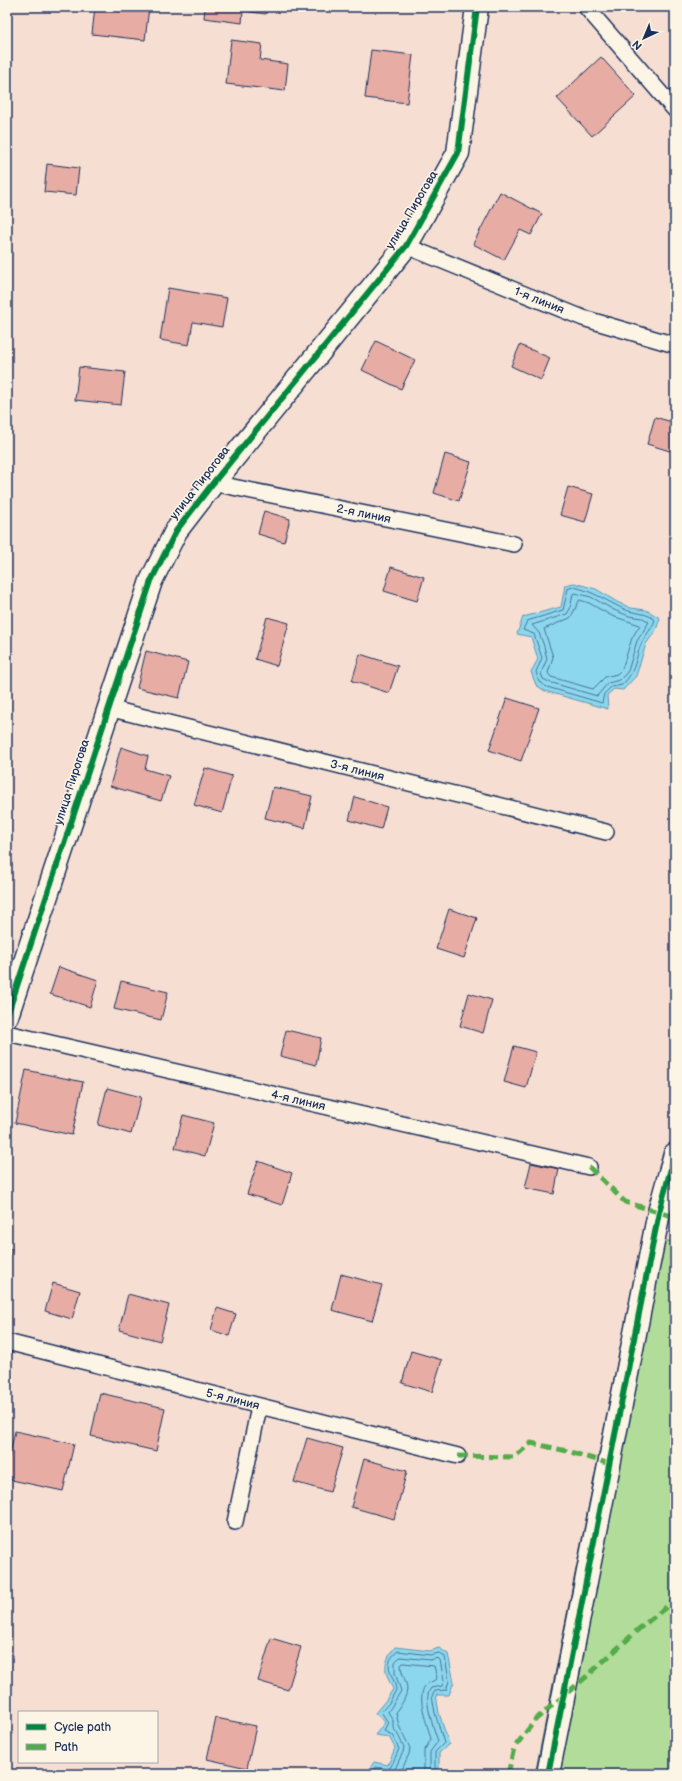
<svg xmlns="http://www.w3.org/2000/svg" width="682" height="1781" font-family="'Balsamiq Sans',sans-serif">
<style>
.green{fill:#b1dc99;stroke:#66867c}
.water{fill:#8cd7ed;stroke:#5f94b4}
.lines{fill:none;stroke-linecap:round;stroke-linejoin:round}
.shore{stroke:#487297;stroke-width:1}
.building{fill:#e7ada4;stroke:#1b2f5e}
.lane-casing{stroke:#1b2f5e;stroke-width:18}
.street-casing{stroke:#1b2f5e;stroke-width:25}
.lane{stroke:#fcf5e5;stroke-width:15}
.street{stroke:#fcf5e5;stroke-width:22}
.quiet{stroke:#52ab49;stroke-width:5;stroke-dasharray:10 5;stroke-linecap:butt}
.cycleway-casing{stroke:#fcf5e5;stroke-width:8}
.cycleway{stroke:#00873e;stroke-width:6}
.labels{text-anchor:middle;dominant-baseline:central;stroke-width:3;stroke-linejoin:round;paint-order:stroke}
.street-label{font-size:12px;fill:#1b2f5e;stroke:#fcf5e5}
</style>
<rect width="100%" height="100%" fill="#f6dfd2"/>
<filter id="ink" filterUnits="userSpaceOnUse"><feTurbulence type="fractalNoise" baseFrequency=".025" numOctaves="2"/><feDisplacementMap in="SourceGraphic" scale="8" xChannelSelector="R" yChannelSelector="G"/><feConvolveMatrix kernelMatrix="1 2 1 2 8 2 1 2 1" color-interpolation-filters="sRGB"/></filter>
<g filter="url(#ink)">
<!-- green -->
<path class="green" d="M643,1234L675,1243V1774H535Z"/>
<!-- water -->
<path class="water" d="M574,583L596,589L617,602L631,608L646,610L660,618L656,630L646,644L636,676L623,690L614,689L607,695L608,709L545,691L536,685L531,672L538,659L531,637L517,634L523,617L561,607L565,585Z
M395,1647L430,1651L439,1648L448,1654L454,1682L449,1695H436L439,1713L449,1744L439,1753V1774H370V1768L374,1762L388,1765L395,1748L389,1737L375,1735L385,1722L375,1713L386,1700L393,1689C384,1671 382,1664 395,1647Z"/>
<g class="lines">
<!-- shore -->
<path class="shore" d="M574,587C593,591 608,602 626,610C636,614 646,612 655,620C652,629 646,634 642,642C634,660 637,670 622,685L611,687L604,694L602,703L547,687L539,682L536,672L542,658L534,634L523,630L527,621L563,610L568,589Z
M575,593L591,597L614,610L629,616L643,618L649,622L637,641L628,671L620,680L608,683L597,696L549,682L543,679L541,673L547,659L544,646L539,633L532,625L567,614L570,609L573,594Z
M580,600L589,603L612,616L640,625L632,638L622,669L617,674L605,677L593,689L551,677L548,673L553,657L544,629L570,618Z
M374,1774L376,1767L387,1769L391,1767L399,1749L392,1735L384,1731L388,1722L381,1712L389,1703L396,1690C395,1676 380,1665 398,1651L430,1655L439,1653L445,1657L449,1681L446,1690L435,1691L432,1696L435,1713L444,1743L435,1752V1774
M379,1774L381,1772L389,1774L394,1771L403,1752L404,1747L397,1733L393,1728V1720L388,1712L401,1691L395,1673V1662L400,1657L430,1660L438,1658L440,1660L444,1681L442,1686L431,1688C422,1698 434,1729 438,1741L430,1752V1774
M400,1774L409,1754L410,1748L399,1726L396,1713C401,1704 410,1694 406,1683C404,1676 401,1672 401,1665L403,1663L434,1666L437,1678C434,1682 428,1682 425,1686C416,1698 428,1726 431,1739L424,1751V1774"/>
</g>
<!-- building -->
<path class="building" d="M95,7H149L145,40L92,34Z
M205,7H267L266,14L243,11L242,23L204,18Z
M231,40L262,44L260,60L288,64L285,91L226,84Z
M371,50L413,55L407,103L365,98Z
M601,57L636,96L592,136L557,98Z
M47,164L79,168L76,195L44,192Z
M500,192L542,214L531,235L520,230L504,260L473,244Z
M168,288L227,298L222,327L193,322L189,345L160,340Z
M376,341L415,360L401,389L362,370Z
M520,345L550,358L541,380L511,366Z
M79,367L125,372L121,405L75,400Z
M655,417L675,423V447L673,452L647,444Z
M445,454L471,462L459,501L434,493Z
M568,487L593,494L585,522L560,515Z
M264,511L290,519L284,542L258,534Z
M391,567L424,577L417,601L384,591Z
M267,617L289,623L277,666L255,659Z
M146,651L188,662L179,698L137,688Z
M360,654L398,666L389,693L352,681Z
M507,698L539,708L521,761L489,750Z
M121,747L148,756L145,769L169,776L161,801L110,786Z
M205,768L232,776L222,813L194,805Z
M273,787L312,796L305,828L265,818Z
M355,797L387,807L381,829L349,820Z
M449,909L477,918L464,958L436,949Z
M59,967L98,980L90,1007L50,994Z
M121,981L168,992L161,1020L114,1009Z
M469,993L492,1000L483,1033L460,1026Z
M286,1030L321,1038L316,1065L280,1056Z
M514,1046L536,1052L526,1088L504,1082Z
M26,1070L83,1082L72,1135L15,1123Z
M107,1088L141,1097L131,1134L98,1125Z
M183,1115L214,1123L205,1156L175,1148Z
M258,1161L292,1173L282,1205L247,1194Z
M531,1163L559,1169L554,1194L525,1188Z
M7,1248L12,1249L7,1268Z
M341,1274L382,1285L372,1321L332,1310Z
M53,1283L80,1291L72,1319L45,1311Z
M128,1294L169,1305L160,1341L119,1330Z
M217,1308L236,1314L229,1336L211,1330Z
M411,1351L442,1360L432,1392L402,1383Z
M100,1393L165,1408L156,1451L91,1436Z
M15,1431L74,1444L63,1491L7,1479V1465Z
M307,1438L343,1448L330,1492L294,1482Z
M364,1459L407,1471L394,1519L351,1507Z
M271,1638L301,1647L288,1690L258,1681Z
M216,1718L256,1726L247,1768L207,1759Z"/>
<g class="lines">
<defs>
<g id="lane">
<path d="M586,7L675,110"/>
<path id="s1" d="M406,246L583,318L675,345"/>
<path id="s2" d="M213,483L514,544"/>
<path id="s3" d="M108,708L606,832"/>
<path id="s4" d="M7,1033L589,1167"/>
<path id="s5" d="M7,1342L458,1456"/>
<path d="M235,1522L259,1407"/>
</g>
<path id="street" d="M7,1016L151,581L176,531L213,483L406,246L458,153L477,7
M548,1774L659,1212L675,1154"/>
</defs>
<!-- lane casing -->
<use href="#lane" class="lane-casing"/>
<!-- street casing -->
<use href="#street" class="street-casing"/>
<!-- lane -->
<use href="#lane" class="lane"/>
<!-- street -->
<use href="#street" class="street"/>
<!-- quiet -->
<path class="quiet" d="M589,1167L625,1202L675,1217
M458,1456L514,1457L531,1443L567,1451L610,1464
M508,1774L514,1748L536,1719L586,1677L641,1627L675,1600"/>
<defs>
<path id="cycleway" d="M7,1016L151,581L176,531L213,483L406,246L458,153L477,7
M548,1774L659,1212L675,1154"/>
</defs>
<!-- cycleway casing -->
<use href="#cycleway" class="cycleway-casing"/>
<!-- cycleway -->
<use href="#cycleway" class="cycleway"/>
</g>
</g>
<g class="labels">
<!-- street labels -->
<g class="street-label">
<text transform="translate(412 210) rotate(-59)">улица Пирогова</text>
<text stroke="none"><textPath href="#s1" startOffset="144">1-я линия</textPath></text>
<text transform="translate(200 483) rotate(-52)">улица Пирогова</text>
<text stroke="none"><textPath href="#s2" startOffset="154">2-я линия</textPath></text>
<text stroke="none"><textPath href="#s3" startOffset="257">3-я линия</textPath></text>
<text transform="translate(72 782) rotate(-72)">улица Пирогова</text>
<text stroke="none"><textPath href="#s4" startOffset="299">4-я линия</textPath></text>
<text stroke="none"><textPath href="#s5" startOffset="233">5-я линия</textPath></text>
</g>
</g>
<!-- margin -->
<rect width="682" height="1781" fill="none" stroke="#fcf5e5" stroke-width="24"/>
<rect x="12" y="12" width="658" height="1757" fill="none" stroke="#1b2f5e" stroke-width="1.5" filter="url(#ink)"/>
<!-- legend -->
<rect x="18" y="1711" width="140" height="52" fill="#fcf5e5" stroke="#a2a6af"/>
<rect x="26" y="1724" width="20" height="6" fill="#00873e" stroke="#a2a6af"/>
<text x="54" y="1731" font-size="12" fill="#1b2f5e">Cycle path</text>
<rect x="26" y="1744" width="20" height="6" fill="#52ab49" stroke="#a2a6af"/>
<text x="54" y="1751" font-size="12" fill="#1b2f5e">Path</text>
<!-- north arrow -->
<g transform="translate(644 38) rotate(224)" stroke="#fcf5e5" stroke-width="3" paint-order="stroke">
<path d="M0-3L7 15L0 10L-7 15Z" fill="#1b2f5e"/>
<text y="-6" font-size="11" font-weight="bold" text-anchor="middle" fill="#1b2f5e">N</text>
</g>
</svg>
